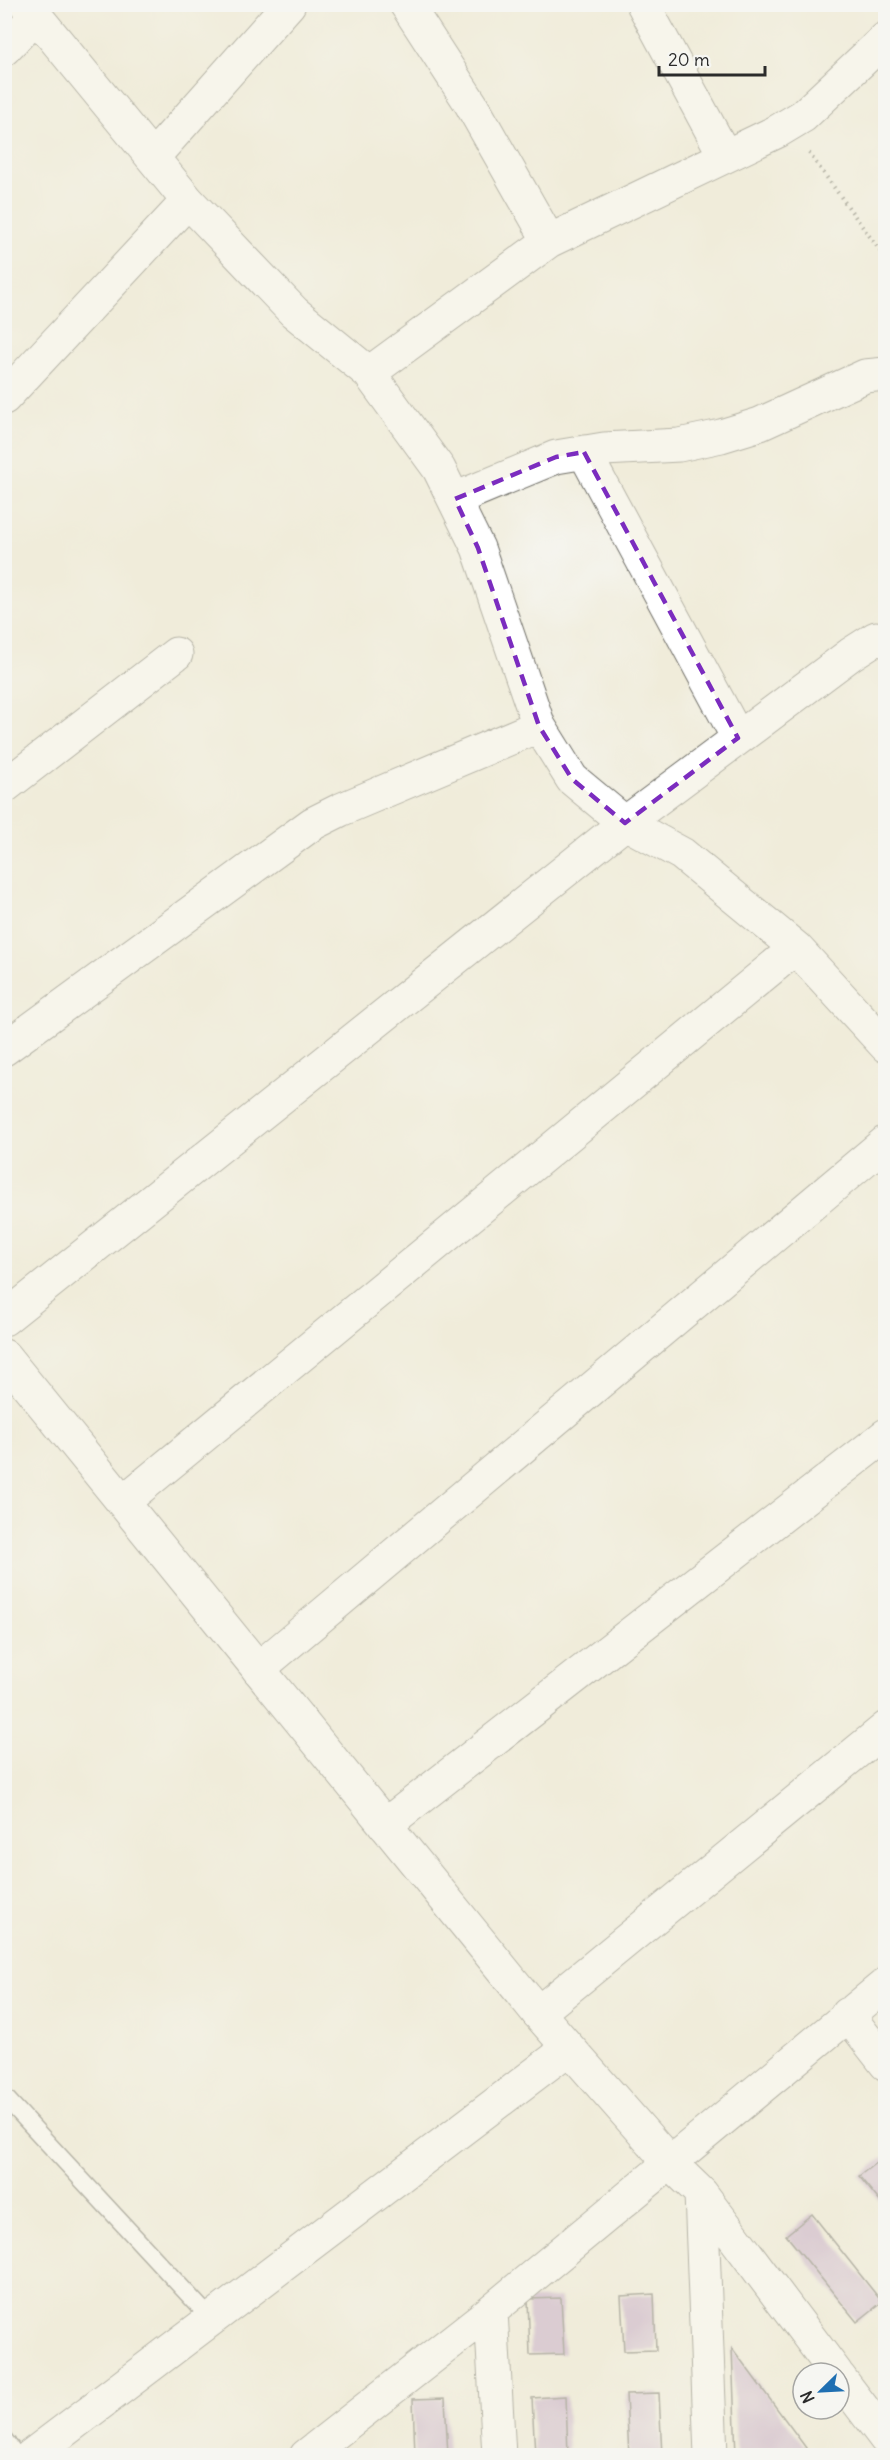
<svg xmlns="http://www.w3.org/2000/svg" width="890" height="2460" font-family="Delius,sans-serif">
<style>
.building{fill:#c1a4c8}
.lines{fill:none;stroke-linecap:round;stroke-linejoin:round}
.service-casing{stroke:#706f68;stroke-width:19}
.minor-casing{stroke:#706f68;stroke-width:35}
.tertiary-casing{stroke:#706f68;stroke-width:35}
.path{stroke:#706f68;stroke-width:4;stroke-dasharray:1.5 4.5;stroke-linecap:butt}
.service{stroke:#fff;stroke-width:16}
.minor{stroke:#fff;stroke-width:33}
.tertiary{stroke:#fff;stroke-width:33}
.marked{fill:none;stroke:#7b2cbf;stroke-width:4.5;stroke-dasharray:12 8;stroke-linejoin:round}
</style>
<rect width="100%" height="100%" fill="#f6f6f2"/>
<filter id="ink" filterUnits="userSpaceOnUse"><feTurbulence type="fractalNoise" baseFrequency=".0167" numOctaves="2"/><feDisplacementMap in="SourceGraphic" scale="12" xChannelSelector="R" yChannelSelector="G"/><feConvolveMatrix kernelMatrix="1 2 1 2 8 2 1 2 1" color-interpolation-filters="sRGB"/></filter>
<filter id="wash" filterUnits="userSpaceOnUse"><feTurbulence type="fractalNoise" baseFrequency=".008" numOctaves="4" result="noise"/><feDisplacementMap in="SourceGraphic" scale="24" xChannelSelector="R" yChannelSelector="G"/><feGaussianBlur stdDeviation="1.35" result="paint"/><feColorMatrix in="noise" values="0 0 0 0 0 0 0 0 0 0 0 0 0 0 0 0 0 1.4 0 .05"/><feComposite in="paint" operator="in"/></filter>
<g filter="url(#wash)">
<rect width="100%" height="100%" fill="#f0ecda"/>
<g id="blocks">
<!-- building -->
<path class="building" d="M886,2155V2209L859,2176Z
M812,2214L882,2302L857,2322L786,2235Z
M654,2294L656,2350L624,2351L621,2296Z
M561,2298L564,2354L530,2355L528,2299Z
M732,2348L812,2456H736Z
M659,2393L662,2456H629L626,2394Z
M566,2396L568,2456H535L532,2398Z
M445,2398L448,2456H415L413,2399Z"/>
</g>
</g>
<g filter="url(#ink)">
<use href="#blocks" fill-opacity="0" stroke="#706f68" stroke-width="1.5"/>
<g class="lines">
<defs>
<path id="service" d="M4,2096L211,2319
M4,2439L17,2456"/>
<path id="minor" d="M26,4L188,201L294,312L369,373L439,469L478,548L539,726L572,779L625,823L682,854L796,948L886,1046
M406,4L471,104L549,241
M643,4L725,156
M4,49L36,16
M153,157L289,4
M369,373L549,241L778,131L803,116L886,38
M4,398L188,201
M584,452L738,738
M455,499L556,457L604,449L679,445L721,436L760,424L865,376L886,374
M4,787L176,654
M4,1049L312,824L340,810L539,726
M4,1319L625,823L851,654L876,638L886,641
M123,1502L796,948
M258,1669L886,1142
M385,1825L886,1435
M538,2013L670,2163L701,2193L836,2373
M847,2014L886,2064
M701,2193L711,2456
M491,2311L499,2456
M839,2377L886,2439
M31,2456L568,2049
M306,2456L491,2311L886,1984"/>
<path id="tertiary" d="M4,1356L538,2013L886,1728"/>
</defs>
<!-- service casing -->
<use href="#service" class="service-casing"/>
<!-- minor casing -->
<use href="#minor" class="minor-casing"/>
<!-- tertiary casing -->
<use href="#tertiary" class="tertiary-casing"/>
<!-- path -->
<path class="path" d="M809,153L886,259"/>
<!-- service -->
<use href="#service" class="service"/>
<!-- minor -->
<use href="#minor" class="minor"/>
<!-- tertiary -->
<use href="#tertiary" class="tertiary"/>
</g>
</g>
<!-- marked area -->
<path d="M0 0H890V2460H0ZM584,452L738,738L625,823L572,779L539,726L478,548L455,499L556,457Z" fill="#f0ecda" fill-opacity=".55" fill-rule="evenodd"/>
<path class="marked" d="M584,452L738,738L625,823L572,779L539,726L478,548L455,499L556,457Z"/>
<!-- margin -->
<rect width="890" height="2460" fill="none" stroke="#f6f6f2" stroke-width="24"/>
<!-- north arrow -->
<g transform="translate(821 2391) rotate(246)"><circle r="28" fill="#f6f6f2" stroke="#a5a5a2" stroke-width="1.5"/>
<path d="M0-4.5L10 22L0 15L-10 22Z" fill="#1f6fb2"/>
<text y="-9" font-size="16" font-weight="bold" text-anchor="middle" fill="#2b2b2b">N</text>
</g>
<!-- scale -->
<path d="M659 66v9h106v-9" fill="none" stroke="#2b2b2b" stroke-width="3"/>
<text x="668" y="66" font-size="18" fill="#2b2b2b" stroke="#f6f6f2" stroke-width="4.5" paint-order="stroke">20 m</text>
</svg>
